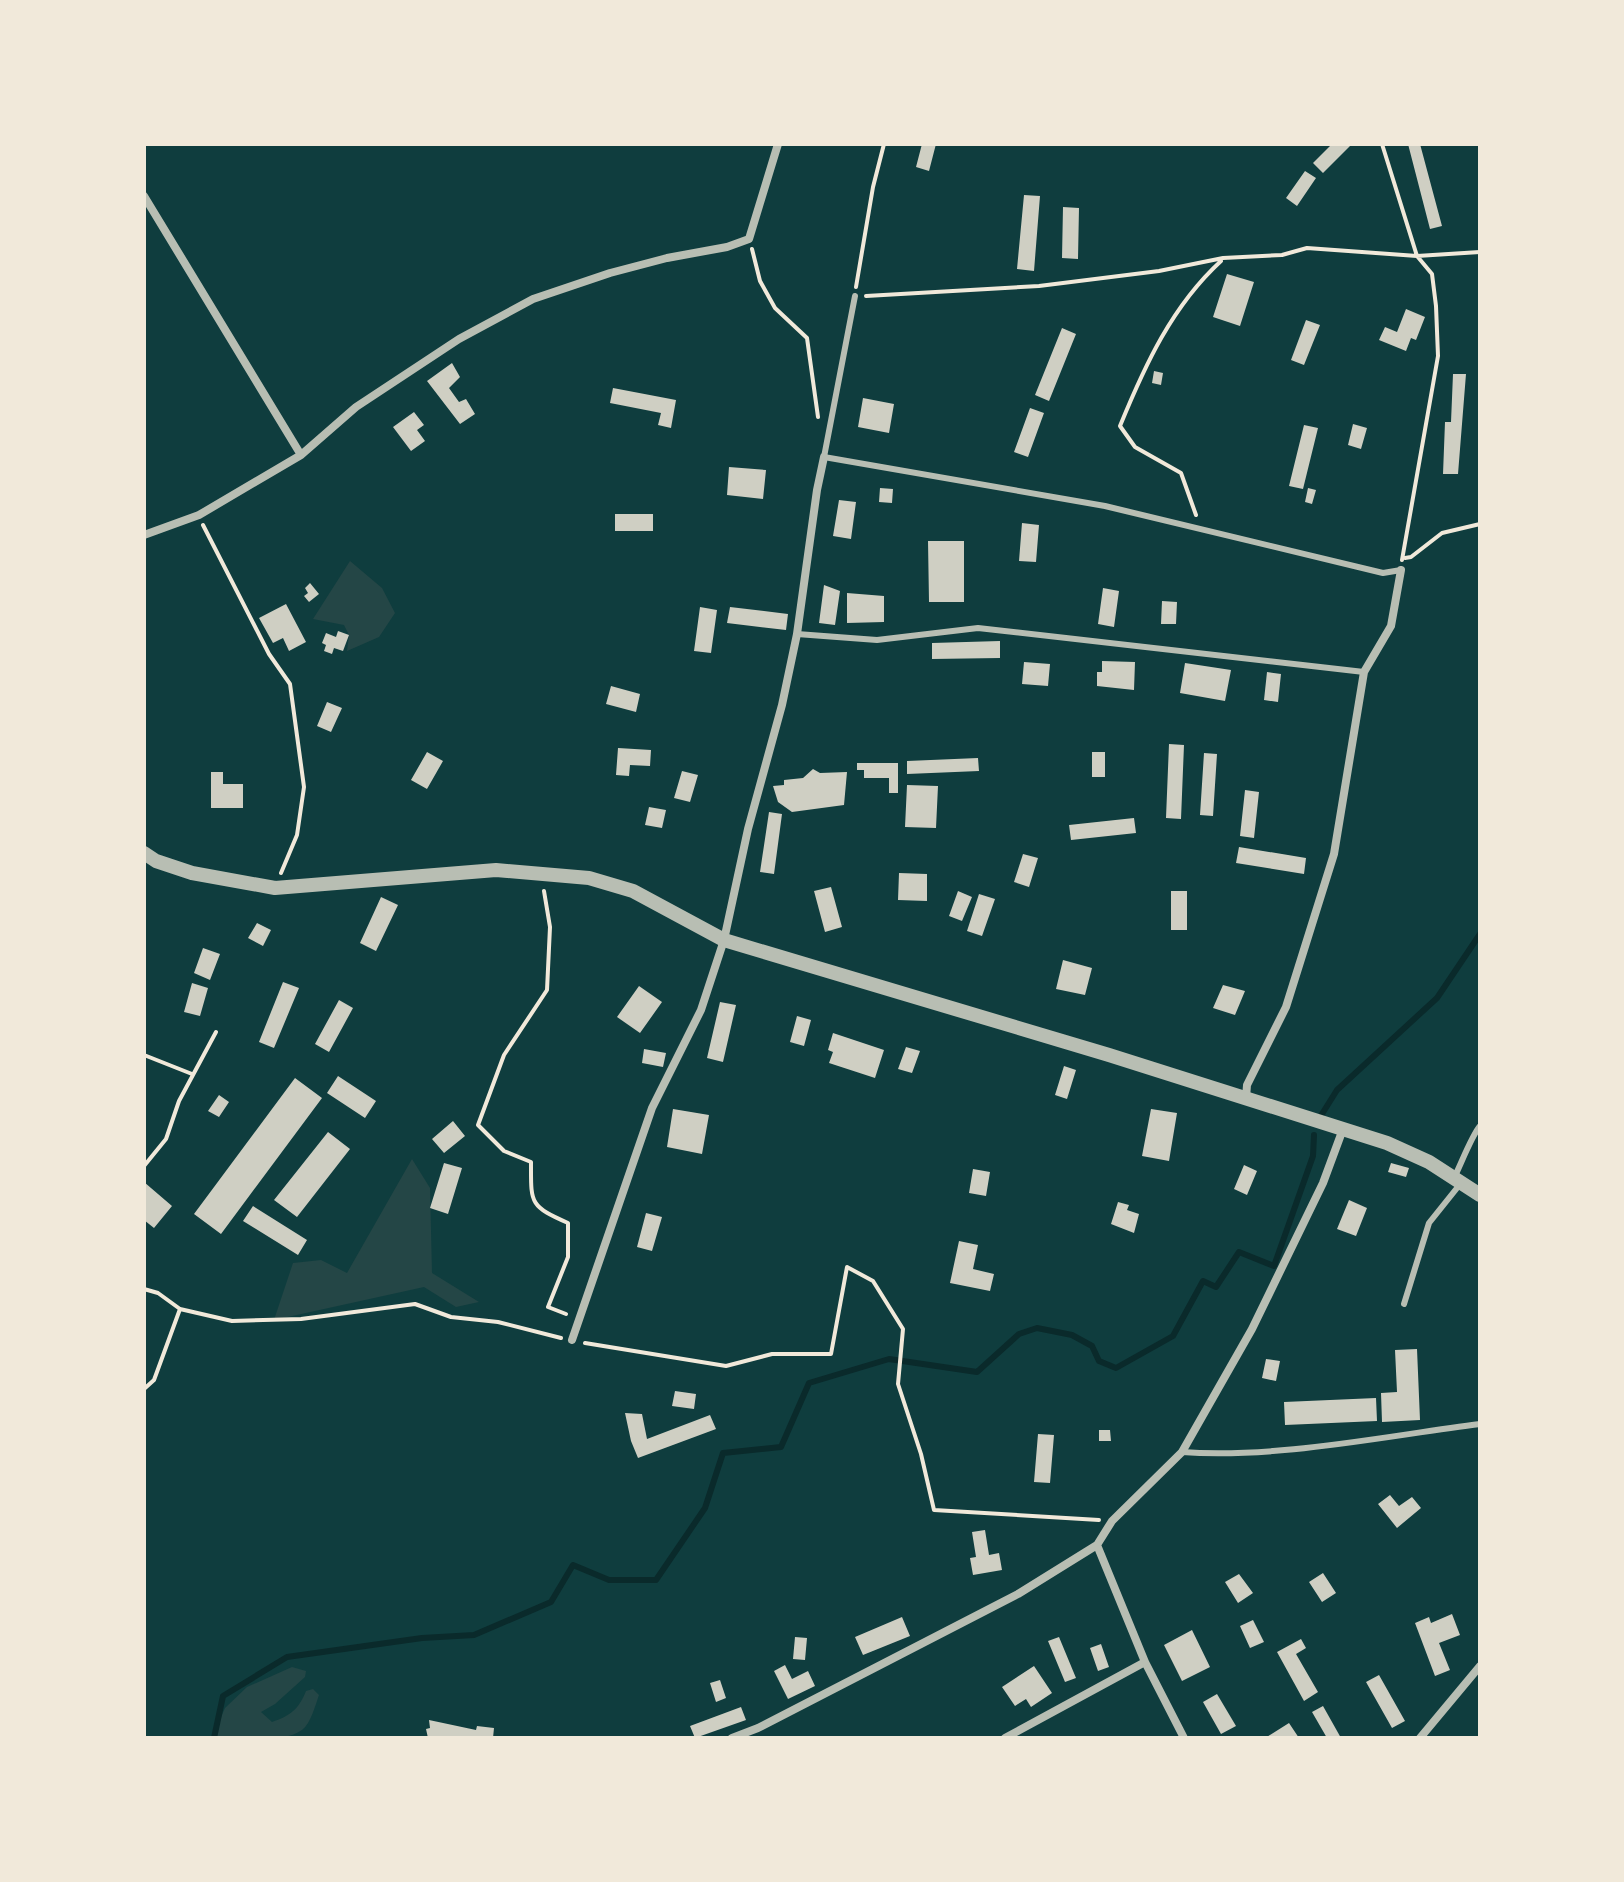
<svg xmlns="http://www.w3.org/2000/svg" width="1624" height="1882" font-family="Poppins,sans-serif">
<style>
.green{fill:#244646}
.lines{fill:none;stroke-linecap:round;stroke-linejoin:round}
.stream{stroke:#0a2a2b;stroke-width:6}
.building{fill:#cfcfc3}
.path{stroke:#f1e9da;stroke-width:4}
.service{stroke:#b8beb3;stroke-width:6}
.minor{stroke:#b8beb3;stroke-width:8}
.tertiary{stroke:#b8beb3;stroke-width:14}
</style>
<rect width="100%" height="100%" fill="#0f3d3e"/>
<!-- green -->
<path class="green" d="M350,561L382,588L395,613L379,637L347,651L349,635L344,625L313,619Z
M412,1159L430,1188L432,1273L479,1302L456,1307L424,1287L274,1320L293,1263L321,1260L347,1273Z
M292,1667L306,1671L305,1677L275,1704L261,1712L272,1722C290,1716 299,1709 306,1691L313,1689L319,1695C315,1706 311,1723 302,1730C283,1744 235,1738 212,1738L225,1708L247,1687Z"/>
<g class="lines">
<!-- stream -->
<path class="stream" d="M1322,1114L1337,1090L1437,998L1480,934
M214,1738L223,1696L287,1657L422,1638L474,1635L551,1602L573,1565L609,1580H656L705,1508L723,1453L781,1447L809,1383L889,1359L977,1372L1019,1334L1037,1328L1072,1335L1092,1346L1099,1361L1116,1368L1173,1336L1203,1281L1216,1287L1239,1252L1274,1266L1313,1156L1314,1135"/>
</g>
<!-- building -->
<path class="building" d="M922,144H936L929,171L916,167Z
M1332,144H1352L1323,173L1313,163Z
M1408,144H1420L1442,226L1430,229Z
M1305,171L1316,178L1297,206L1286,198Z
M1024,195L1040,196L1034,271L1017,269Z
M1063,207L1079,208L1078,259L1062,258Z
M1227,274L1254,282L1240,326L1213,317Z
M1406,309L1425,317L1416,340L1411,338L1406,351L1379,340L1385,327L1397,332Z
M1306,320L1320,325L1304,365L1291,360Z
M1062,328L1076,334L1049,401L1035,395Z
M452,363L460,377L449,388L459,402L466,399L475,414L460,424L427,381Z
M1154,371L1163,373L1161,385L1152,383Z
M1453,374H1466L1458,474H1443L1445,422H1451Z
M613,388L676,400L671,428L658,425L661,413L610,403Z
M863,398L894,404L889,433L858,427Z
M1030,408L1044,413L1028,457L1014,452Z
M414,412L424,425L417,430L425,441L411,451L393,427Z
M1353,424L1367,428L1361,449L1348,445Z
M1304,425L1318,428L1303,489L1289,486Z
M729,467L766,470L763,499L727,495Z
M880,488L893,489L892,503L879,502Z
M1308,488L1316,490L1312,504L1305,502Z
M839,500L856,502L851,539L833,536Z
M615,514H653V531H615Z
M1022,523L1039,525L1036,562L1019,561Z
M928,541H964V602H929Z
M310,583L319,594L309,602L304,596L308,593L305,588Z
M824,585L840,591L835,625L819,623Z
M1103,588L1119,591L1114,627L1098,624Z
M847,593L884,596V622L847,623Z
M1162,601L1177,602L1176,624H1161Z
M286,604L306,642L289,651L283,638L273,643L259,618Z
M700,607L717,610L711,653L694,651Z
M730,607L788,614L786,630L727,623Z
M338,631L349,635L343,651L334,648L332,654L324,651L326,645L322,643L326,633L336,637Z
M1000,641V658L932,659V643Z
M1102,661L1135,662L1134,690L1097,686V672H1102Z
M1024,662L1050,664L1048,686L1022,684Z
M1185,663L1231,670L1225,701L1180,693Z
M1267,672L1281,674L1278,702L1264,700Z
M611,686L640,694L636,712L606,704Z
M327,702L342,708L331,732L317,726Z
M1169,744L1184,745L1181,819L1166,818Z
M618,748L651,750L650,766L630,765L629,776L616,775Z
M427,752L443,761L427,789L411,780Z
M1092,752H1105V777H1092Z
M1204,753L1217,754L1213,816L1200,815Z
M978,758L979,771L907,774V761Z
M857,763H898V793H889V778H864V770H857Z
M813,769L820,773L847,772L844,805L792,812L778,802L773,786L784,785V780L803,778Z
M682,771L698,775L690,802L674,798Z
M211,772H223V784H243V808H211Z
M907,785L938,786L936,828L905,827Z
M1245,790L1259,792L1254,838L1240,836Z
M649,807L666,810L662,828L645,825Z
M769,812L782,814L774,874L760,872Z
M1134,818L1136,833L1071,840L1069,825Z
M1239,847L1306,858L1304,874L1236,863Z
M1023,854L1038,858L1029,887L1014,882Z
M899,873L927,874V901L898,900Z
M831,887L842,927L825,932L814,891Z
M958,891L972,897L962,921L949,916Z
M1171,891H1187V930H1171Z
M979,894L995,899L982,936L967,931Z
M381,897L398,905L376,951L360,943Z
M257,923L271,930L263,946L248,938Z
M203,948L220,954L210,980L194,973Z
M1063,960L1092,968L1085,995L1056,989Z
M283,982L299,988L274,1048L259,1042Z
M192,983L208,988L200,1016L184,1012Z
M1223,985L1245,991L1235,1015L1213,1008Z
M639,986L662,1002L640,1033L617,1017Z
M339,1000L353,1008L329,1052L315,1044Z
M720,1002L736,1005L723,1062L707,1058Z
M797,1016L811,1020L804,1046L790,1042Z
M833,1033L884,1050L875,1078L829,1063L833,1052L828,1050Z
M906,1047L920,1051L912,1073L898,1069Z
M644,1049L666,1053L663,1067L642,1063Z
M1064,1066L1076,1070L1067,1099L1055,1095Z
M338,1076L376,1101L365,1118L327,1093Z
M295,1078L322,1098L221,1234L194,1214Z
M219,1095L229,1102L219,1117L208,1111Z
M673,1109L709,1115L702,1154L667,1147Z
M1151,1109L1177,1113L1169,1161L1142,1156Z
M453,1121L465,1136L444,1153L432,1139Z
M328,1132L350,1149L297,1217L274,1200Z
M444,1163L462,1168L448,1214L430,1208Z
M1391,1163L1409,1168L1406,1177L1388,1172Z
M1244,1165L1257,1171L1247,1195L1234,1189Z
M973,1169L990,1172L986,1196L969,1193Z
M144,1182L172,1206L154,1228L144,1220Z
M1349,1200L1367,1208L1356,1236L1337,1229Z
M1118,1202L1129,1205L1127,1210L1139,1214L1134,1233L1111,1224Z
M253,1206L307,1240L298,1255L243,1221Z
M646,1213L662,1217L652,1251L637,1247Z
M959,1241L978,1245L973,1269L994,1274L990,1291L950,1283Z
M1417,1349L1420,1420L1382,1422L1381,1393L1397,1392L1395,1350Z
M1266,1359L1280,1361L1276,1381L1262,1378Z
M675,1391L696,1394L694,1409L672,1406Z
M1376,1398L1377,1421L1285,1425L1284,1402Z
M625,1413L642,1414L647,1439L710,1415L716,1429L638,1458L631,1441Z
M1099,1430H1110L1111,1441H1099Z
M1038,1434L1054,1435L1050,1483L1034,1482Z
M1390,1495L1399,1506L1412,1497L1421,1508L1397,1528L1378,1504Z
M985,1530L989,1555L999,1553L1002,1570L973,1575L970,1558L976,1557L972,1532Z
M1323,1573L1336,1593L1322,1602L1309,1582Z
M1239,1574L1253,1593L1238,1603L1225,1582Z
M1452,1614L1460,1635L1439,1643L1450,1670L1435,1676L1415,1623L1429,1617L1431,1623Z
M902,1617L910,1636L863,1655L855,1637Z
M1253,1620L1264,1642L1250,1648L1240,1626Z
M1192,1630L1210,1667L1182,1681L1164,1645Z
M795,1637L807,1638L805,1660L793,1659Z
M1059,1637L1076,1678L1065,1682L1048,1641Z
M1301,1639L1306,1648L1296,1654L1318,1692L1304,1701L1277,1652Z
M1101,1644L1109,1667L1098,1671L1090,1648Z
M785,1665L792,1679L808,1671L815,1686L788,1699L774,1671Z
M1034,1666L1052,1693L1031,1707L1026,1699L1015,1706L1002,1687Z
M1379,1675L1405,1721L1392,1728L1366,1682Z
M720,1680L726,1698L716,1702L710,1683Z
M1217,1694L1236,1726L1221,1734L1203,1702Z
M1323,1706L1341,1738H1327L1312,1712Z
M741,1707L746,1720L695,1738L690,1726Z
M429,1720L476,1730L477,1726L494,1728L493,1738H428L426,1729L430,1728Z
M1289,1723L1299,1738H1265Z"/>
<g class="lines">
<!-- path -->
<path class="path" d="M1382,144L1417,256L1432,274L1436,306L1438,356L1402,560
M752,249L760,281L775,308L807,338L818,417
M856,287L873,187L884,144
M866,296L1039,286L1159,271L1223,258L1282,255L1307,248L1417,256L1480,252
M1196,515L1181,473L1135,447L1120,426C1145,365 1172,306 1221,261
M203,525L269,654L290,684L304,787L297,835L281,873
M1405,558L1411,557L1442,533L1480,524
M544,891L550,927L547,990L504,1055L478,1125L504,1151L531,1162C531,1203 529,1206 568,1223V1257L548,1307L566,1314
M144,1055L192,1074
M144,1166L166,1139L179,1101L216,1032
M144,1289L158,1293L180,1309L232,1321L301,1319L415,1304L451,1317L498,1322L561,1338
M585,1343L726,1366L772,1354H831L847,1267L873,1281L903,1329L898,1384L921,1454L934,1510L1099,1520
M144,1389L154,1380L180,1309"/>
<!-- service -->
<path class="service" d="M855,296L824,457L1105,506L1383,573L1401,570
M797,634L877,640L978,628L1364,672
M1454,1178C1461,1164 1472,1135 1480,1126
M1404,1304L1429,1223L1461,1183
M1182,1452C1276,1459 1385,1436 1480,1424"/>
<!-- minor -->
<path class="minor" d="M144,196L301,455
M144,535L199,515L301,455L356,407L459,339L533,299L610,273L667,258L727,247L749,239L778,144
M1246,1098L1247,1085L1286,1007L1334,854L1364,672L1391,626L1401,570
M572,1340L652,1108L701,1010L724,940L748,829L782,705L797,634L817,490L824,457
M732,1738L758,1728L1018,1594L1097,1545
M1005,1738L1145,1662
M1184,1738L1145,1662L1097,1545L1112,1521L1182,1452L1252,1329L1323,1183L1343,1129
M1420,1738L1480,1666"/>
<!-- tertiary -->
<path class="tertiary" d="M144,853L156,861L192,873L275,888L496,870L589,878L633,891L724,940L1109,1055L1387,1143L1429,1162L1480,1195"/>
</g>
<!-- border -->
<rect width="1624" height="1882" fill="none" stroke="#f1e9da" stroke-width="292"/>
</svg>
